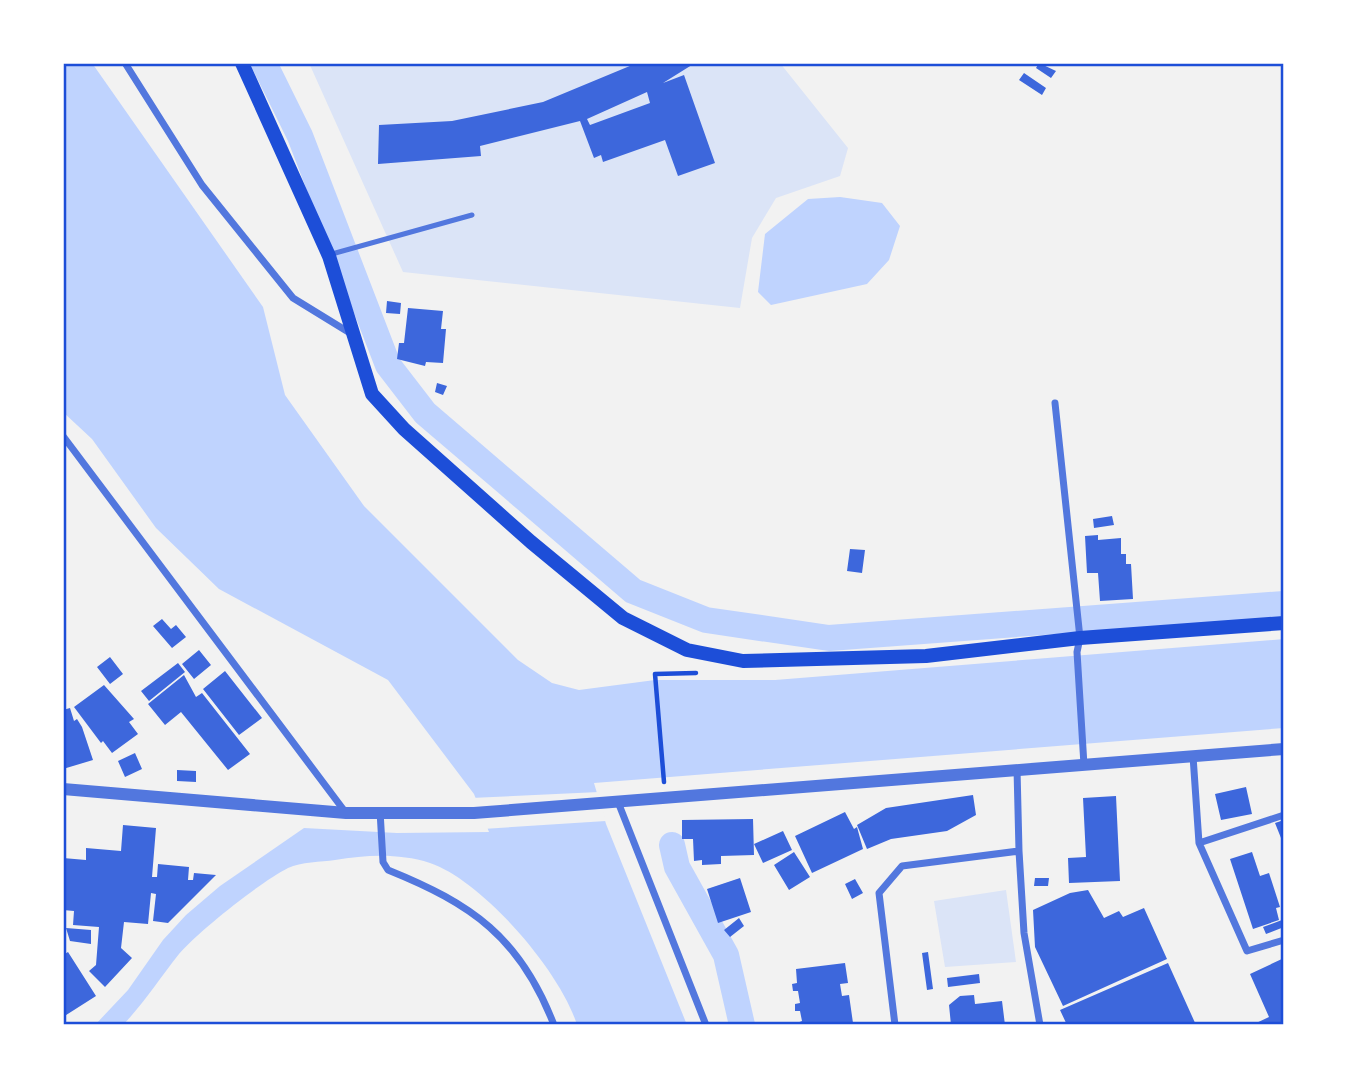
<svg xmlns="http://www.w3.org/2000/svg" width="1347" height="1088" font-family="'Titillium Web',sans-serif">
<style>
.green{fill:#dbe4f7}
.water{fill:#bfd3fe}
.pier{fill:#f2f2f2}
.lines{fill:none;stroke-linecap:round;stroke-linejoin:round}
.canal{stroke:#bfd3fe;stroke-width:26}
.building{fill:#3d67dc;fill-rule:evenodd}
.path{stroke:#1d4ed8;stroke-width:4.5}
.service{stroke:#5277de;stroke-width:5}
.minor{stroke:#5277de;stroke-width:7}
.tertiary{stroke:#5277de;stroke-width:12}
.secondary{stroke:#1d4ed8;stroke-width:14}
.neatline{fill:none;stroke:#1d4ed8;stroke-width:2.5}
</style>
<rect width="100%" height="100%" fill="#f2f2f2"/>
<!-- green -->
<path class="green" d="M309,63H780L848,148L840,176L776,198L752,238L740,308L403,272Z
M1006,890L1016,962L945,967L934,901Z"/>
<!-- water -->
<path class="water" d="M63,63H92L263,307L285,395L364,506L518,660L552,683L579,690L655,680H775L1284,639V728L594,783L606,824L687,1025H577C561,972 483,881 430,863C398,853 367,855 335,860C321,862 301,862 288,868C259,883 200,930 179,954C160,978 144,1003 123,1025H95L128,990L163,940L186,915L220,886L304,828L397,833L489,832L474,794L388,680L219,589L156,528L92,439L63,412Z
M840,197L882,203L900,226L889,260L867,284L771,305L758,292L765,234L808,199Z"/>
<!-- pier -->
<path class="pier" d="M599,792L606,821L483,829L471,798Z"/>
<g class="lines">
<!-- canal -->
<path class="canal" d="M264,63L300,136L388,365L425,413L633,591L706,620L829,638L1284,604
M672,845L677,867L726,955L742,1025"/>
</g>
<!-- building -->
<path class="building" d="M637,63H695L663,83L684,75L715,163L678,176L665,140L603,162L601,155L594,158L580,121L480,146L481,156L378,164L379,125L452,121L543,102ZM647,92L650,103L590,125L587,119Z
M1039,63L1056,71L1051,78L1036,68Z
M1024,73L1046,88L1042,95L1019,80Z
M387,301L401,303L400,314L386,313Z
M408,308L443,311L441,329H446L443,363L426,362L425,366L397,359L399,343H404Z
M437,383L447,386L443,395L435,392Z
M1112,516L1114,525L1094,528L1093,519Z
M1098,535V540L1121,538V554H1126V564H1131L1133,599L1100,601L1098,573H1087L1085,536Z
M850,549L865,550L862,573L847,571Z
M162,619L171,629L176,625L186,637L172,648L153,626Z
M199,650L211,665L194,679L182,664Z
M110,657L123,674L110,684L97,667Z
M178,663L185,672L149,701L141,691Z
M225,671L262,718L239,735L203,689Z
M184,675L196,697L202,693L250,754L228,770L181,712L165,725L148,704Z
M104,685L134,719L129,722L138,734L112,753L103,741L101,743L74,707Z
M70,708L74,721L77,719L82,727L93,760L63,769V710Z
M135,753L142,769L125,777L118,761Z
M177,770L196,771V782L177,781Z
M1246,787L1252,814L1221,820L1215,794Z
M973,795L976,815L947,831L891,839L867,849L857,825L886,808Z
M1116,796L1120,881L1069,883L1068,858L1086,857L1083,798Z
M845,812L854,829L857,827L863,849L812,873L795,836Z
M753,819L754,855L721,856V864L702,865V860L694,861L693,839H682V820Z
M1284,820V837L1281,838L1275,823Z
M123,825L156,828L152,877H157L158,864L189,867L188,880H193L194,873L216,875L168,923L153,921L156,894L151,893L148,924L124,922L121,948L132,958L105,987L89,971L96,965L99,927L73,925L74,911L63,910V858L86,860V848L121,851Z
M783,831L792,850L763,863L754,844Z
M794,852L810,877L789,890L774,865Z
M1252,852L1260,876L1269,873L1280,907L1276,908L1279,920L1253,929L1230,859Z
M740,878L751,912L718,923L707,889Z
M1035,878H1049L1048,886H1034Z
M855,879L863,893L852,899L845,884Z
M1088,890L1104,918L1119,911L1123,917L1144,908L1167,959L1063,1006L1035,947L1033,910L1070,893Z
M739,918L744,926L730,937L724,930Z
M1282,920L1284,927L1266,934L1263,927Z
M66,928L91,930V944L70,941Z
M68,952L96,996L63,1017V955Z
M928,952L933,989L927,990L922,953Z
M1284,958V1025H1252L1269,1017L1250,974Z
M845,963L848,983L840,984L842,996L849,995L853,1023L792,1025L802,1021L800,1011H795V1004L800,1003L798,991H793L792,984L797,983L796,969Z
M1168,963L1196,1025H1067L1060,1010Z
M979,974L980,983L948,987L947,978Z
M974,995L975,1004L1002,1001L1005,1025H951L949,1005L960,996Z"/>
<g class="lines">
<!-- path -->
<path class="path" d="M664,782L655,674L696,673"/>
<!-- service -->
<path class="service" d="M332,254L472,215"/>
<!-- minor -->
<path class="minor" d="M125,63L202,185L293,298L350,333
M1055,403L1080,638L1077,652L1084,765
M63,436L346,813
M1193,756L1199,843L1247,951L1284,940
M1017,769L1019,851
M618,802L706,1025
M380,811L383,862L388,870C472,904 520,937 554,1025
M1199,843L1284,815
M895,1025L879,893L902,866L1019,851L1024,933L1040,1025"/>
<!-- tertiary -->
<path class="tertiary" d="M63,789L346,813H474L1284,749"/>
<!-- secondary -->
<path class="secondary" d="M242,63L329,256L372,394L404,429L531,542L623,618L687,650L743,661L926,656L1080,638L1284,623"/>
</g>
<!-- border -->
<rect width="1347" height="1088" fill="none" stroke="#ffffff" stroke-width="130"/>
<rect x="65" y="65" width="1217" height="958" class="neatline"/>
</svg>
